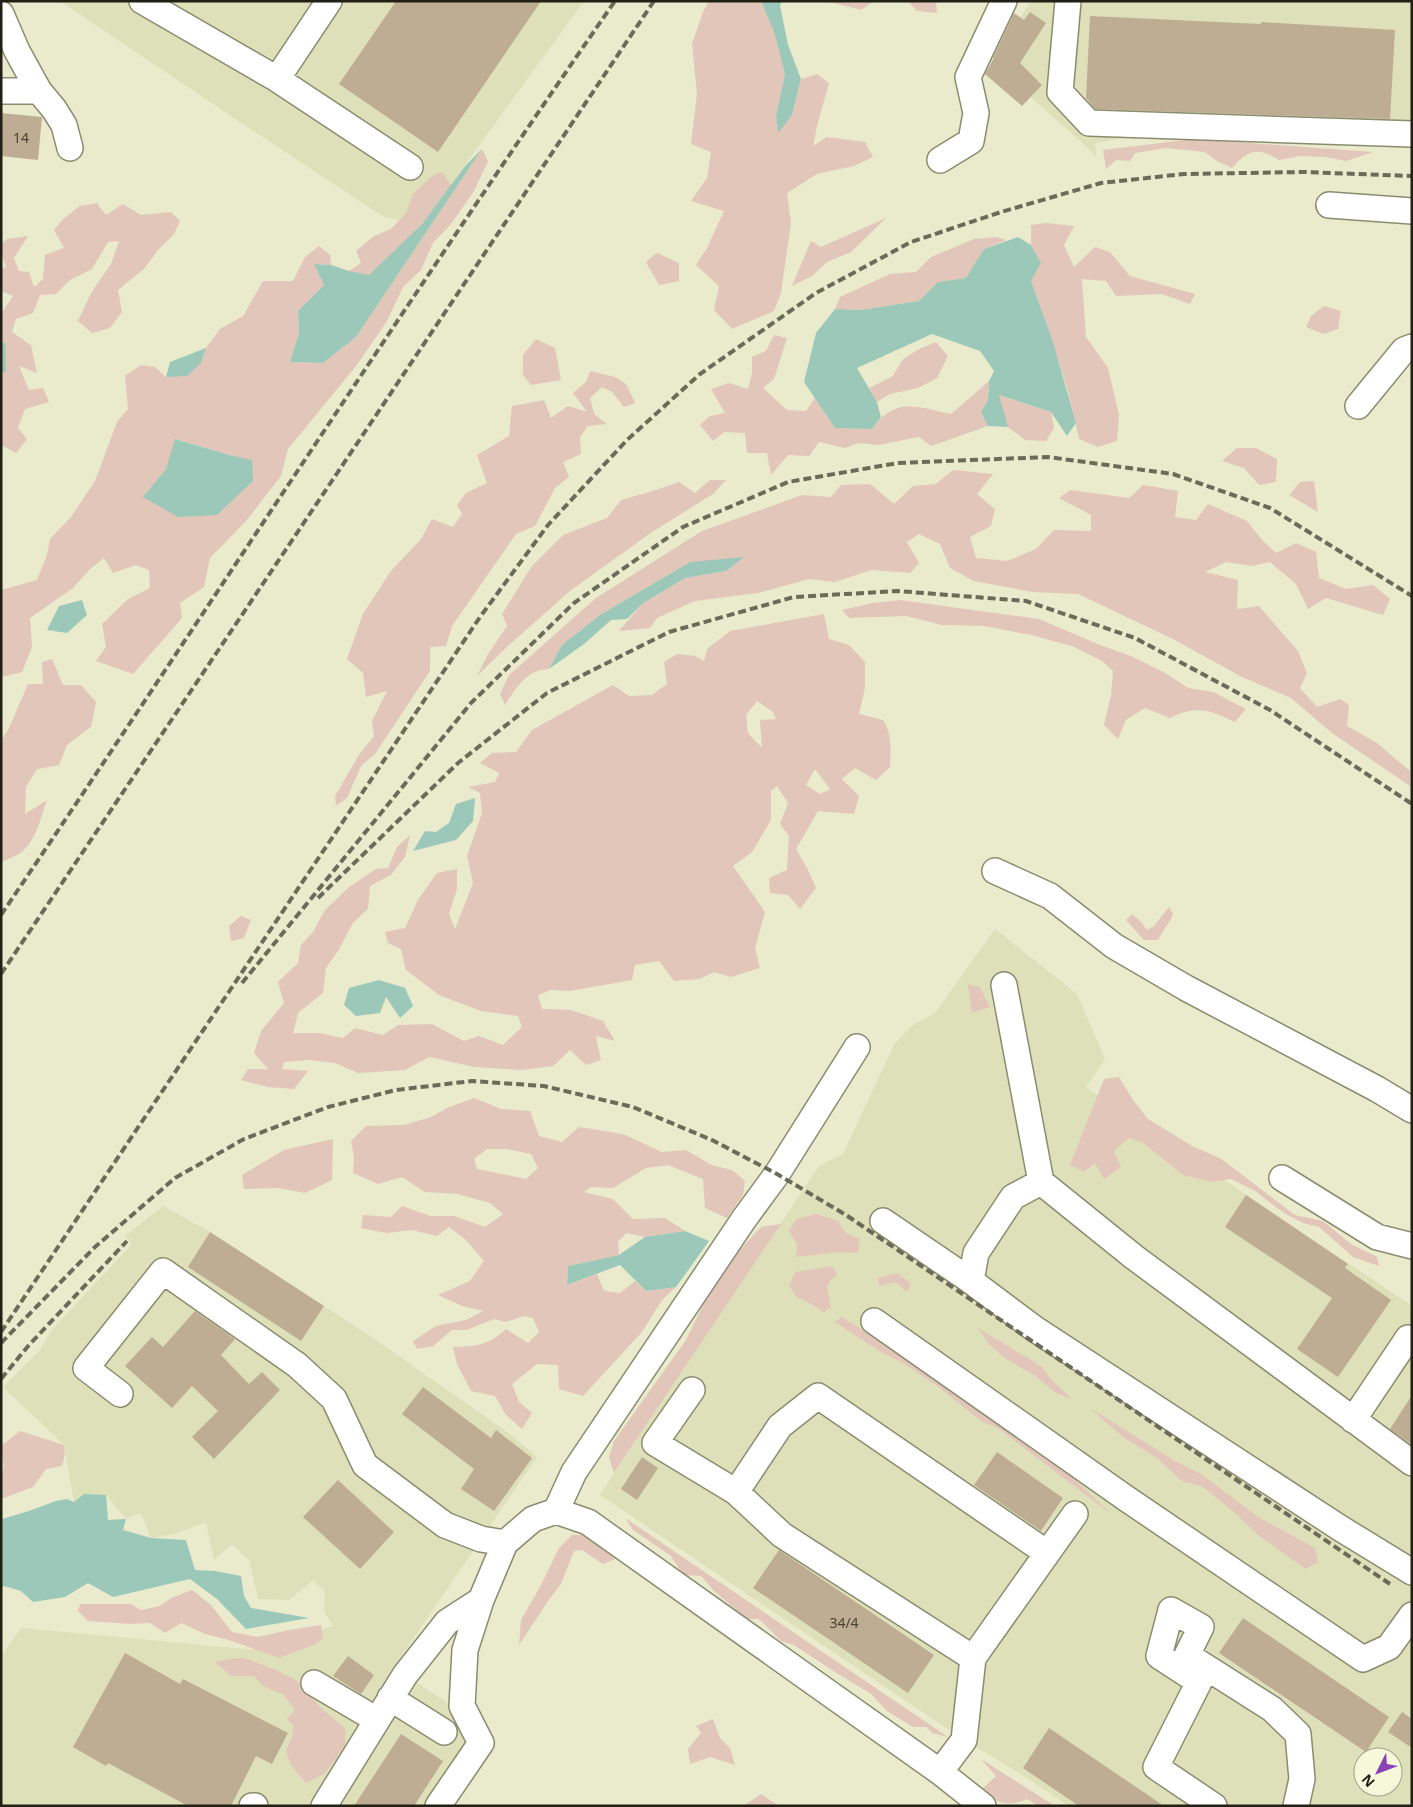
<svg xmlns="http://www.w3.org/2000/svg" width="1413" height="1807" font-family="'Noto Sans',sans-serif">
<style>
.built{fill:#dee0ba;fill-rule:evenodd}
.green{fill:#e2c6b9;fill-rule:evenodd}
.water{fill:#9bc8b9}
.building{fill:#bead93}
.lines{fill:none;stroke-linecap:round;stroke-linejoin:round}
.minor-casing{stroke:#8a8c6f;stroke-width:28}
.minor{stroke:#fff;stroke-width:25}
.rail{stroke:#6b6b59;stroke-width:4;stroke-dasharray:8 4;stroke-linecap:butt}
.labels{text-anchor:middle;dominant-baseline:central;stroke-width:4;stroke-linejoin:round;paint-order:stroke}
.number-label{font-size:14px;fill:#484334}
</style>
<rect width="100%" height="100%" fill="#e9ebcc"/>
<!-- built -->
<path class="built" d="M60,1H584L422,224L384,217L241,123Z
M1031,1H1412V142L1157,132L1095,143L1096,157L1087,147L991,62Z
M995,929L1077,994L1105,1059L1086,1087L1412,1306V1806H1069L1016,1771L964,1740L600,1495L819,1166L843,1154L894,1045L911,1026L935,1013ZM1363,1757H1393V1787H1363Z
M163,1206L210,1232L373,1338L510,1434L537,1457L394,1667L475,1722L451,1767L426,1806H1V1657L21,1628L257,1650L333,1626L324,1611L325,1592L313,1580L289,1600L258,1599L249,1560L232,1544L214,1560L206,1522L178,1533L151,1538L141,1513L126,1519L106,1495L74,1502L64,1445L3,1387L39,1351L51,1331L132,1244L125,1236Z"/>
<!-- green -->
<path class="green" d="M709,1H761L774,32L785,74L776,116L778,132L792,115L801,79L817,74L829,83L818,122L813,146L827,137L865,142L873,157L854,166L817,174L787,193L791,222L781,293L774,311L732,329L714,310L719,286L696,265L707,248L724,211L691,201L707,178L711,152L691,144L697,94L692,44L703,12Z
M826,1H874L861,10Z
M908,1H936L937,13L917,11Z
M1193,139L1373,152L1346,161L1326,157L1300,156L1279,160C1257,147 1249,149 1232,168L1215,160L1205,152L1166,148L1135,153L1130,161L1116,160L1106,169L1103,150Z
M482,149L488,161L474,191L451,224L433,243L421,270L403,287L387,321L356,366L288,449L281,476L246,521L210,558L204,587L180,603L182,618L133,674L96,661L106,647L102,624L128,599L150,588L149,570L136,565L113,573L104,558L90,569L73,588L30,618L32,647L22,672L2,677L1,590L37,580L47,555L50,539L71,517L95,481L117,422L128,409L125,376L141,365L155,367L166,377L201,363L206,348L220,329L243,316L263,281H293L305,257L319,246L330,255L331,265L314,264L324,285L298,311L299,333L290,362L323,363L356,337ZM176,439L229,455L143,497L166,469Z
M442,172L451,185L422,224L369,276L349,271L361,263L356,251L374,236L391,229L406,213L413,194L432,176Z
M97,203L106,215L123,204L141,215L171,212L180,221L174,234L158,250L144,269L118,290L122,312L110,328L92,333L78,321L91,293L111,264L119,241L108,242L92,269L70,280L56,294L40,295L33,313L16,319L12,332L31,345L37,373L19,366L29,390L43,388L49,402L25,409L18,428L27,439L16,453L1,445V372H5V343L1,342V314L13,296L1,291V269L6,267L1,253V244L7,239L28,236L14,258L19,271L29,272L34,287L43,279L45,255L64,248L54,230L63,219L80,206Z
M886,218L851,252L827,262L812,276L792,286L811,241L821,247Z
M1046,223L1074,226L1064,245L1074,267L1095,247L1110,252L1130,276L1195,294L1190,304L1162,294L1116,296L1106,281L1082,279L1086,337L1108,368L1119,415L1117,441L1098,447L1079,439C1069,385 1049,332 1031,281L1041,263L1031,245V225Z
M997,237L1006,240L984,249L966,278L938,282L919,301L861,310L835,309L840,297L890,274L916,272L931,257L974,239Z
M657,253L679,263V281L659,285L646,262Z
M1324,306L1341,311L1338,329L1323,334L1306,327L1311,316Z
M774,335L787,338L774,379L763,388L787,410L806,411L815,398L835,428L872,429C895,396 918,407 951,414L989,381L988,400L981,412L988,426L931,446L919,437L879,445L859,443L845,448L819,442L809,456L788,455L771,475L767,453H747L745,433L724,432L713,441L700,425L710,416L725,413L711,389L729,383L748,389L752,373V357L766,351Z
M536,339L555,348L561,380L531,385L523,375V355Z
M936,342L948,356L937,378L918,388L890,394L877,402L869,388L893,376L902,360L919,349Z
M590,371L615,377L626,384L635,403L624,407L612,392L602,387L590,398L594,414L607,424L588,426L580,437L581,454L563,462L569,477L555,488L535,526L516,534L452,626L446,646L430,647V671L375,754L361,766L347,798L336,806L335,796L359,755L374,736L372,721L387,691L366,697L363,673L347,659L363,614L390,572L421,539L432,519L453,527L462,514L457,505L466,493L487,483L477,455L509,436L512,406L544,400L551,418L568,406L587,412L573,393L586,382Z
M998,395L1051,412L1054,428L1046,441L1025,440L1008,427Z
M1237,448H1256L1277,459L1276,482L1259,485L1244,468L1222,461Z
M953,470L993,474L977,494L995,509L991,526L970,537L976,558L1007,561L1036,549L1054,530L1091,531V515L1059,498L1070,490L1129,498L1143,485L1178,491L1175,517L1196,520L1208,504L1247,521L1262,540L1276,553L1296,543L1316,552L1319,578L1346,589L1373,585L1390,599L1383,615L1326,598L1308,609L1296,584L1270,562L1252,566L1226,562L1205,572L1238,580L1237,609L1259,606L1298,651L1307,673L1300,688L1317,707L1340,699L1349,705L1347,726L1377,743L1410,771V786L1332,733L1291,698L1242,677L1173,639L1078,594L1032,592L974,581L950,568L940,544L919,534L907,542L919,563L910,573L871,570L835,582L809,579L758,593L695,601L657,618L650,628L619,631L642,604L685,578L726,571L690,562L600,615L562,645L549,669C527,669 516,688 505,705L500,694L509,675L596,598L702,531L802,495L831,497L841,485L870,484L894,504L913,486L936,484Z
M710,480H726L713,494L652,532L570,591L509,645L477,676L487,656L507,626L502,614L532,566L563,535L607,518L621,500L653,491L679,482L695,493Z
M1314,481L1318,512L1289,495L1300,482Z
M900,600L1039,619L1100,645L1131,656L1167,674L1188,688L1213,692L1246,709L1235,722C1210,710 1196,705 1170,718L1145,708L1126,720L1118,739L1104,725L1111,695L1113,671L1102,661L1072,646L1031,635L984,626L942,625L906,616L849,618L842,610L873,603Z
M824,614L829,639L849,645L865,662V688L859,714L883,720C892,733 891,751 890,767L876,780L855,768L842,779L859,796L854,814L818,811L796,849L807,868L816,888L800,909L788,895L770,893L769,878L787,870L789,836L780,824L788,803L777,786L771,791V820L752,852L733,866L765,912L755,948L760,968L731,977L714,972L700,979L674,981L659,961L635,965L632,980L570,991L551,990L538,995L542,1009L571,1010L603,1021L615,1041L596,1036L601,1060L586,1065L570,1050L553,1066L521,1070L475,1067L429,1057L405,1070L358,1073L335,1063L309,1060L284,1062L282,1069L308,1071L294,1089L268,1087L241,1080L248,1069H268L254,1053L261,1031L284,1003L278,982L298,963L301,945L313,932L325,910L348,888L376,869L388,868L397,847L410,835L405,857L391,875L370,886L368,909L353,923L338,951L326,968L323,993L298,1013L293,1033H319L343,1038L355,1028L383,1035L398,1025L432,1024L464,1041L479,1036L503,1045L522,1027L518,1016L481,1011L439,995L406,970L401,949L388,943L385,932L405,928L418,900L437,873L457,869V889L449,914L455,929L473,883L467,856L482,813L480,793L468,787L495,782L499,773L480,763L492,753L516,752L532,730L613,685L629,696L652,695L667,684L664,662L677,654L695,656L704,661L707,649L730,631ZM757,701L773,712L776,719L760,720L762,748L748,733L746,715ZM815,769L830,789L820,794L806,785Z
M52,659L63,685H81L96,702L91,727L67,745L59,765L37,769L26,787L25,814L47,800C40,818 37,841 20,853C15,857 7,859 1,862V741L9,728L28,684H43L42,662Z
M1169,907L1173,914C1169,924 1163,930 1158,940H1144L1126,920L1132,914L1141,922L1147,930L1154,926Z
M241,916L251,920L244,938L231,941L229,926Z
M968,984L980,987L990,1007L972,1013Z
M1119,1077L1133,1100L1148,1119L1194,1147L1220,1158L1295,1215L1323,1221L1351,1244L1377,1257L1379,1266L1353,1257L1319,1227L1303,1223L1284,1213L1255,1191L1231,1179L1212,1182L1183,1175L1142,1142L1129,1138L1114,1151L1121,1167L1104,1179L1095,1163L1084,1172L1070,1165L1104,1079Z
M474,1098L501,1109L530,1111L539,1136L562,1142L579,1127L623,1134L662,1152L686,1150L711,1165L732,1170L745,1181L743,1195L727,1218L705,1208L703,1179L668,1165L646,1168L613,1188L591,1187L584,1192L613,1199L633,1219L665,1218L685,1231L645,1237L627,1233L618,1241L619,1255L568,1266L567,1285L597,1274L604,1291L620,1293L635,1281L646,1291L676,1287L662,1300L642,1332L583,1396L559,1389L558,1365L537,1364L512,1384L519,1402L532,1413L522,1429L506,1415L495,1396L471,1391L457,1364L453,1347C476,1346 488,1346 506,1329L528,1343L539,1332L533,1318L524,1316L506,1322L494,1319L467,1330H452L433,1346L417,1349L413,1341L436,1326L466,1320L483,1311L462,1306L438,1295L470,1281L484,1261L466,1240L449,1227L437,1236L412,1230L386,1233L361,1228L363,1215L391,1217L402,1206L430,1216H454L485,1227L503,1214L490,1203L458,1194L425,1192L402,1177L378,1184L353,1173L354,1157L351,1141L366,1126L404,1125L431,1117L447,1108ZM487,1149H507L531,1154L538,1168L526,1179L477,1169L474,1159Z
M333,1139L332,1180L305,1193L278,1188L244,1189L242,1175L284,1150Z
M817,1214L838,1221L846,1233L860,1239L858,1253L839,1252L796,1257L797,1244L789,1231L796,1219Z
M781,1224L614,1473L609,1457L614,1441L686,1340L707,1297L736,1254L761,1227Z
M833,1266L837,1276C823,1283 828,1292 831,1306L824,1313L815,1306L797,1297L789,1286L795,1272Z
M898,1273L911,1284L907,1292L895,1282L879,1286L878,1278Z
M842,1317L877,1339L893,1347L1070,1467L1069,1474L1111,1514L998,1428L981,1421L936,1385L903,1363L879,1351L835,1322Z
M978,1328L1041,1366L1051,1379L1072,1399L1056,1393L1034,1375L1006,1359L990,1345Z
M1090,1408L1175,1461L1201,1474L1258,1517L1315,1548L1318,1562L1306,1569L1258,1535L1234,1512L1203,1487L1182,1481L1157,1458L1123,1437Z
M20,1431L64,1445L65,1454L62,1466L46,1469L33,1487L1,1499V1470L4,1469L1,1446Z
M625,1518L948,1737L932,1733L926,1727H913L887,1711L871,1694L835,1672L794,1645L781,1641L759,1619H747L714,1591L701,1576L683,1575L671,1556L633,1530Z
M572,1535H586L615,1559L603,1564L582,1550L574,1551L561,1584L548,1601L519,1645L521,1620L540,1587L559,1548Z
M192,1590L211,1605L232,1632L258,1637L289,1630L321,1625L323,1639L311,1646L279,1658L229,1640L205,1634L181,1623L165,1633L150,1623L131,1624L88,1621L78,1611L80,1604H131L141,1610L160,1606L171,1598Z
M245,1658L278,1671L296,1680L321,1708L345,1728V1745L334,1761L324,1774L306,1783L291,1765L286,1751L293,1734V1725L287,1719L295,1710L284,1695L263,1686L254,1676H231L215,1662L228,1659Z
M713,1719L720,1738L730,1748L735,1765L710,1757L690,1764L688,1749L701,1733L696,1726Z
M981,1759L1055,1806H1039L1027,1799C1010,1807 995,1804 982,1789L996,1776Z
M761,1794L779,1806H743Z"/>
<!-- water -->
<path class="water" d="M761,1H782L780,5L788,45L801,79L792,115L778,133L776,116L785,74L774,32Z
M482,149L356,337L323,363L290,362L299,333L298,311L324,285L314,264L331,265L349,271L369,275L422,224L465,166Z
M1018,237L1031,245L1041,263L1031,281L1053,342L1076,423L1067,436L1051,412L999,395L1008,427L988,426L981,412L988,400L989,381L994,371L980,351L932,334L857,368L877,402L881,417L872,429L835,428L804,382L816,333L835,309L861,310L919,301L938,282L966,278L984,249Z
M1,342L5,343L6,372H1Z
M206,348L201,363L187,376L166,377L170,362Z
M175,439L229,455L252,460L253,481L217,515L178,517L143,497L166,469Z
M744,557L726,571L685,578L642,604L627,619L611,620L584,644L549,669L562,645L600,615L690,562Z
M82,600L87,615L67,633L47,630L59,606Z
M475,798L473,821L456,840L413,851L425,831L436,832L449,823L456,804Z
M379,980L405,988L413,1006L400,1018L386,997L380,1013L356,1016L344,1005L349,988Z
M685,1231L709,1241L676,1287L646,1291L620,1265L567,1285L568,1266L619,1255L645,1237Z
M84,1494L106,1495L108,1520L126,1519L123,1530L151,1538L186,1540L195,1570L215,1571L241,1576L244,1596L251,1608L309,1618L246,1629L217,1599L190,1579L113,1597L88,1583L65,1597L33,1602L21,1591L4,1586L1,1587L2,1519L29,1511L56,1501L67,1499L74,1502Z"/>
<!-- building -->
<path class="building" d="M396,1H541L438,152L339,84Z
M1030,12L1046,23L1020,63L1042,85L1022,106L985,74L994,58H993L1014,13L1024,20Z
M1090,16L1261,24V22L1395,30L1390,119L1095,109L1086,98Z
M1,113L42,117L38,160L1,156Z
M1246,1195L1348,1264L1345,1268L1391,1300L1338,1377L1297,1349L1332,1298L1225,1227Z
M210,1232L324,1306L301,1341L188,1267Z
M195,1311L235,1339L221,1355L249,1384L262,1372L280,1390L214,1459L192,1437L218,1411L192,1386L172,1408L125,1366L152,1337L163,1347Z
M423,1387L491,1438L496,1430L532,1458L494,1511L461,1489L474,1469L402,1414Z
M1412,1395V1445L1390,1429Z
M997,1452L1063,1498L1041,1531L974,1485Z
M642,1457L658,1468L637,1500L621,1489Z
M338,1480L394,1532L360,1569L303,1517Z
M779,1550L934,1655L908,1693L753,1588Z
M1243,1618L1389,1717L1366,1752L1219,1653Z
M125,1653L180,1684L183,1679L288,1733L272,1764L256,1756L231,1806H188L108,1763L106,1766L73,1747Z
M348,1656L374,1675L361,1694L333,1676Z
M1402,1712L1412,1719V1748L1388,1732Z
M1049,1728L1164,1806H1079L1023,1768Z
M401,1734L443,1761L414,1806H354Z"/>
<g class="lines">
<defs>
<path id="minor" d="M142,1L277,79L410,167
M1068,1L1060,92L1089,123L1412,134
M1,14L17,51L39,91L54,109L64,125L70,148
M277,79L329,1
M1,91H39
M940,160L971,141L976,113L968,77L1004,1
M1329,205L1412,211
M1358,406L1404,350L1412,347
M995,871L1050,896L1114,946L1186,988L1377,1089L1412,1110
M1004,985L1041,1182
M1282,1178L1377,1237L1412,1246
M883,1221L971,1281L1035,1329L1340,1528L1412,1572
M971,1281L976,1253L1013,1197L1041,1182L1134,1257L1412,1463
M874,1321L1127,1499L1363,1659L1389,1647L1412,1615
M692,1390L655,1443L736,1492L782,1535L973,1658
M120,1394L86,1368L163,1271L297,1365L334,1399L365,1465L445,1525L481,1539L505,1543
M1353,1420L1408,1338
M736,1492L780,1426L818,1396L1047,1553
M556,1511L574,1472L744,1219L777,1174L857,1047
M314,1683L377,1720
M390,1698L444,1732
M940,1772L964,1740L973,1658L1075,1514
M252,1806H255
M324,1806L405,1675L447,1622L481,1600
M438,1806L481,1743L462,1706L465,1650L481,1600L505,1543L533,1519L556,1511L588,1522L940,1772L983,1806
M1214,1806L1156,1767L1199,1682L1159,1656L1171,1610L1201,1627L1187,1655L1272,1709L1298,1734L1302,1779L1296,1806"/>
</defs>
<!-- minor casing -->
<use href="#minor" class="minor-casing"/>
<!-- minor -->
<use href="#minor" class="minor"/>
<!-- rail -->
<path class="rail" d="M318,898L458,763L547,693L669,632L794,597L898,591L1026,601L1135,638L1270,710L1412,804
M1,915C207,611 406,302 615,1
M1,974L654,1
M242,983L471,703L574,603L683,527L788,482L898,463L1048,457L1173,474L1270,508L1412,596
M1,1332L480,617L548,525L627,440L700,374L816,293L911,242L1001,212L1101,183L1184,174L1304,172L1412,176
M1,1343L95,1247L175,1178L244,1139L328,1107L396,1090L472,1081L544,1086L633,1107L712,1140L777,1174L846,1215L1390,1584
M1,1379L29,1345L127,1241"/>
</g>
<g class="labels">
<!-- number labels -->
<g class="number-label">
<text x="21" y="137">14</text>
<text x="844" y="1622">34/4</text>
</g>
</g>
<!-- border -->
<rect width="1413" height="1807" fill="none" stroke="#202015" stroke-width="5"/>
<!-- north arrow -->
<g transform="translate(1378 1772) rotate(228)"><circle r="24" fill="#f6f8d9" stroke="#a0a28b"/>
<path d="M0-4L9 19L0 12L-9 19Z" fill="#8a42b5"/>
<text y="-8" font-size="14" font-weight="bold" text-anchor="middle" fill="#202015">N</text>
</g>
</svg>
